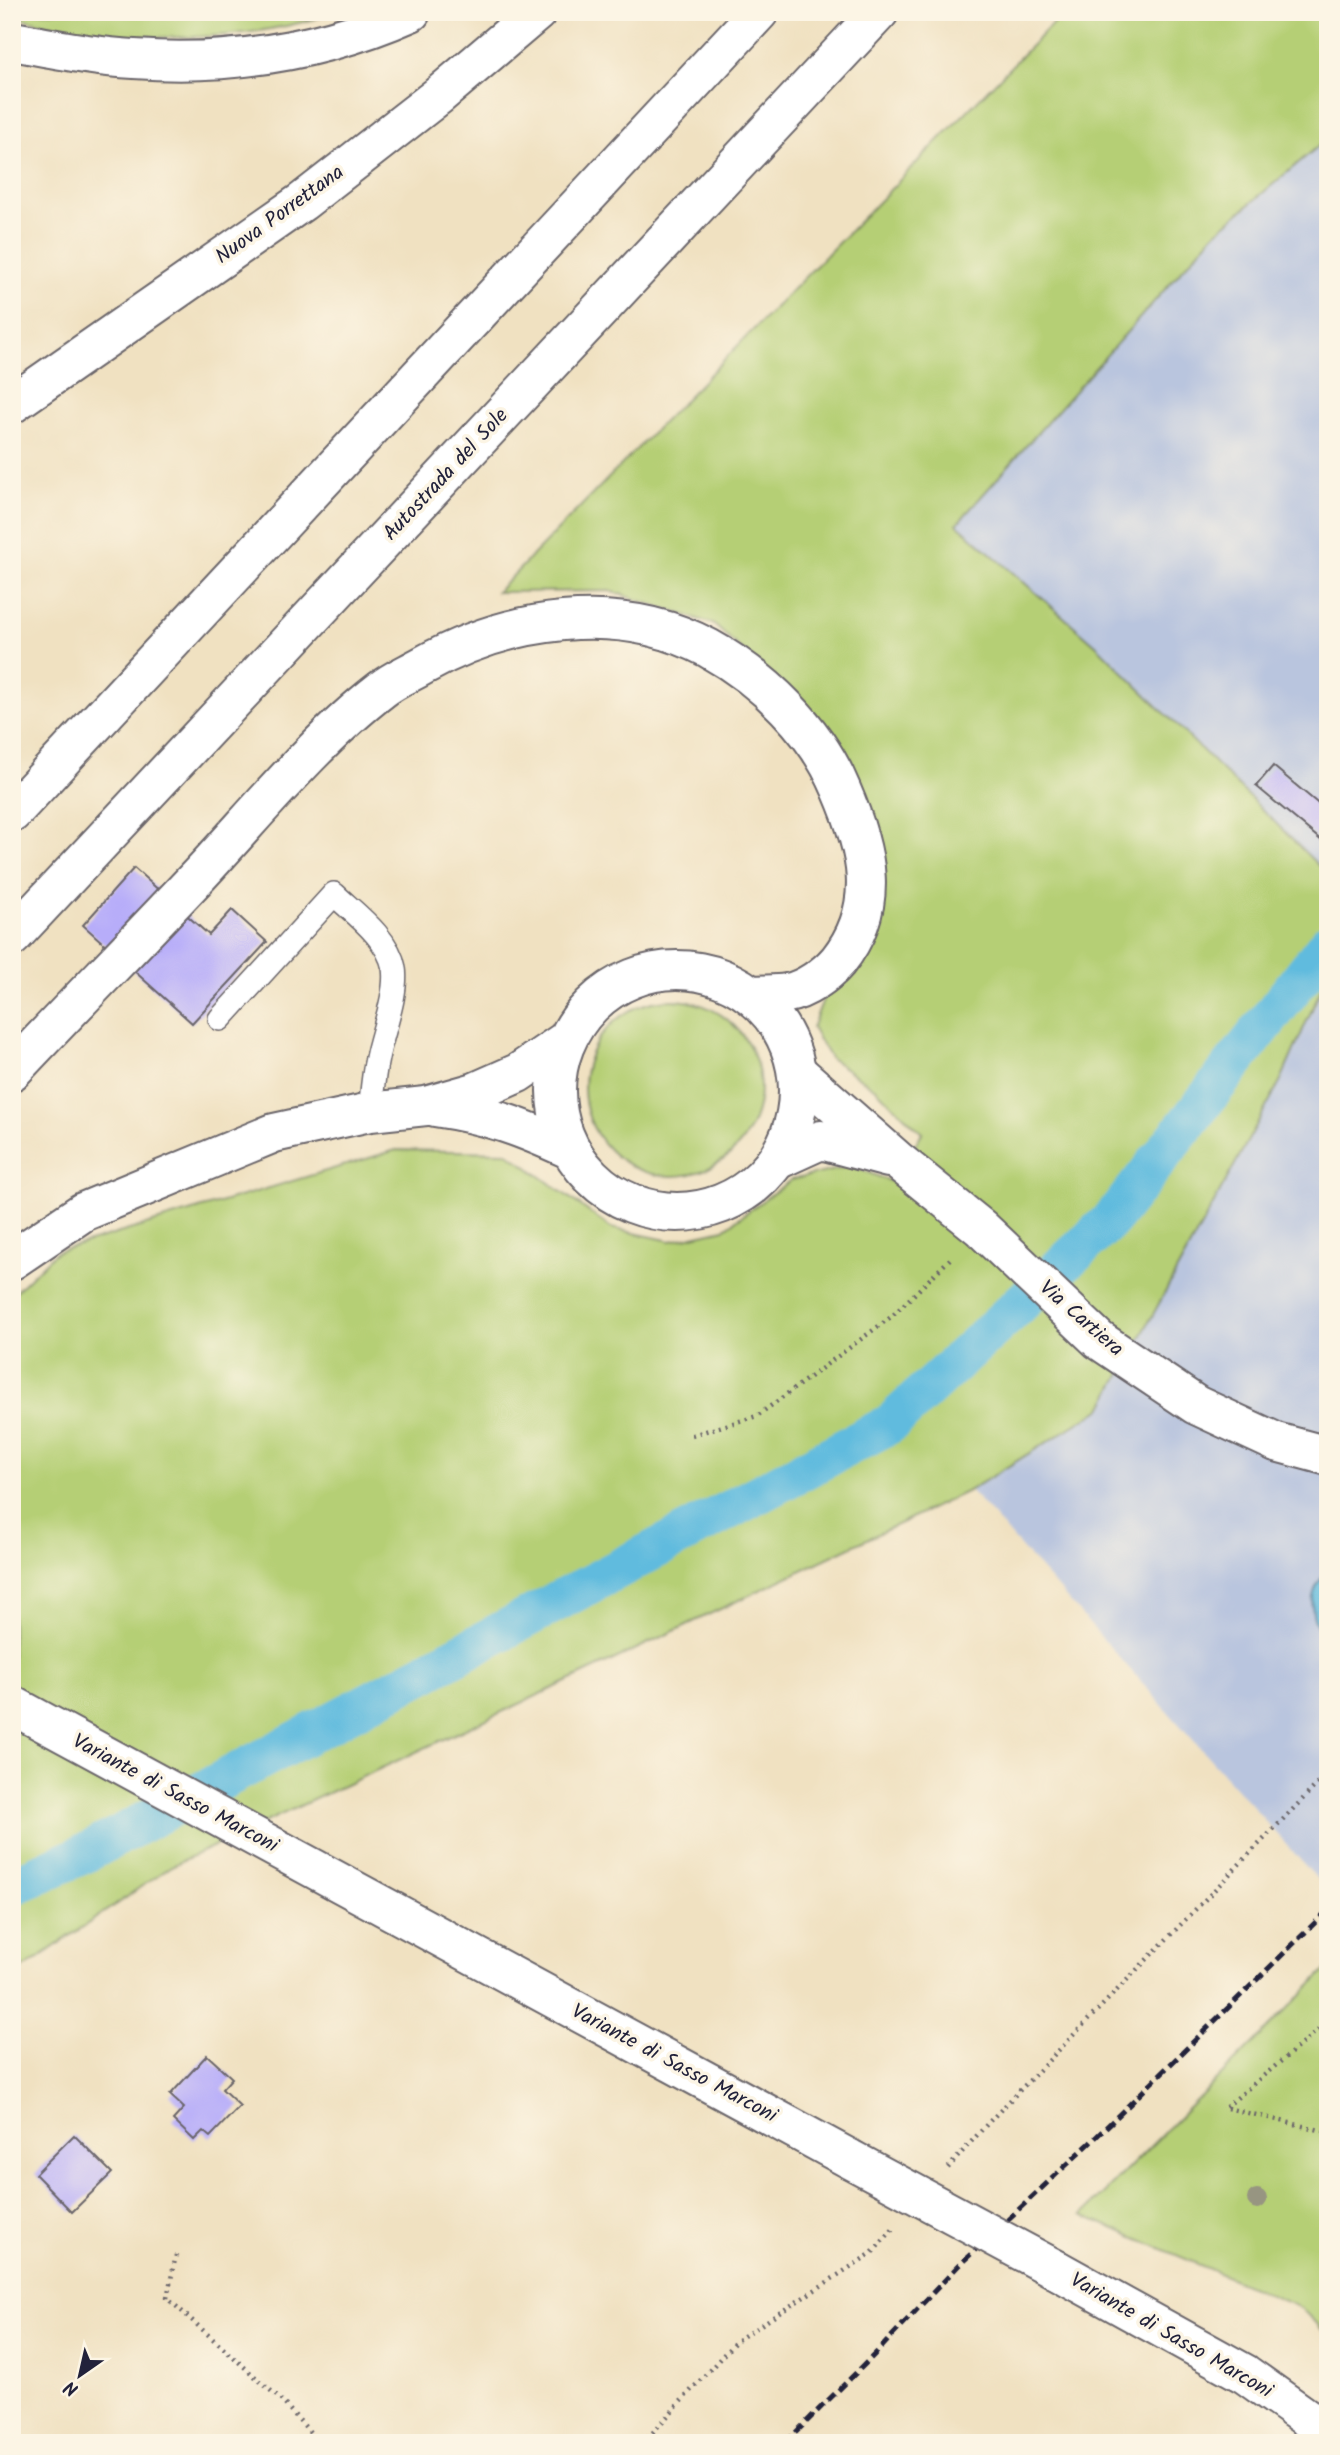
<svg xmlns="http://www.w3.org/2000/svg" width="1340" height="2455" font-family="Kalam,sans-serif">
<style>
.industrial{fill:#b9c5de}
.green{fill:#b5cf75;stroke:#6c7858;stroke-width:2}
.water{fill:#60bbde;stroke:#416e8c;stroke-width:2}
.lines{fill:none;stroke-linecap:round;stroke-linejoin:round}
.canal{stroke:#60bbde;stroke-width:40}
.building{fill:#b7adf9}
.service-casing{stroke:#6a656a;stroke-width:26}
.minor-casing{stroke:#6a656a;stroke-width:42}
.trunk-casing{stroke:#6a656a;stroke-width:42}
.motorway-casing{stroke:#6a656a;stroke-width:42}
.path{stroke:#6a656a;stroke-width:4.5;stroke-dasharray:2 5;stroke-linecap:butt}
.service{stroke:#fff;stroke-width:23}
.minor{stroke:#fff;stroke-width:38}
.trunk{stroke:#fff;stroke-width:38}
.motorway{stroke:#fff;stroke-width:38}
.rail{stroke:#22223b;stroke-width:5;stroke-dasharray:10 5;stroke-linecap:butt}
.trunk-bridge-casing{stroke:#6a656a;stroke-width:42;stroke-linecap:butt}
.trunk-bridge{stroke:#fff;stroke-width:38}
.tree{fill:#979581}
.labels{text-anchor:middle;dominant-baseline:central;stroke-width:7;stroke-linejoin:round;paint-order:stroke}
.street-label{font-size:21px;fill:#22223b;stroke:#fcf5e5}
</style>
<rect width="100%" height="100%" fill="#fcf5e5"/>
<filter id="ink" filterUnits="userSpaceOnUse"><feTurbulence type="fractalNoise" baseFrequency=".0143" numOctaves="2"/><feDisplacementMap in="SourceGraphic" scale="14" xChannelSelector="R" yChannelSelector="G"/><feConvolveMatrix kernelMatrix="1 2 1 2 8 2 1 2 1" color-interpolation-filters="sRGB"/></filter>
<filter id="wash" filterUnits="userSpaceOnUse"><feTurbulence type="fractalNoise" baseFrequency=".00686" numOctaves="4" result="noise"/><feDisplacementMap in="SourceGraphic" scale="28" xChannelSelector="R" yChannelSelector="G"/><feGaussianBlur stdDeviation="1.57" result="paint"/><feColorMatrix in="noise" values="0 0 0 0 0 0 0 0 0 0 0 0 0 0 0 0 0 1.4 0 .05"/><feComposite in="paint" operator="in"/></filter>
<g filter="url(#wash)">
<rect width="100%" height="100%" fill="#f0e1c1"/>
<!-- industrial -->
<path class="industrial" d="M1328,138V875L1097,646L957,524L1214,234Z
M1328,973V1891L970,1490L1102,1408L1281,1080Z"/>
<!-- green -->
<path class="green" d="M12,12H337C238,46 113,44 12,16Z
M1064,12H1328V138L1214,234L957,524L1097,646L1328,875V973L1281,1080L1102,1408L970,1490L588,1672L171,1866L12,1976V1295L56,1252L396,1150L507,1152L611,1228L671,1241L724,1229L791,1180L852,1166L892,1182L922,1133L877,1090L830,1058L812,1028L826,992L875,944L882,839L833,731L713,624L610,591L497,592Z
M584 1088a88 88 0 1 1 176 0a88 88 0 1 1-176 0Z
M1328,1968V2336L1301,2308L1082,2215Z"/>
<!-- water -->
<path class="water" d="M1328,1571V1639C1307,1620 1307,1591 1328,1571Z"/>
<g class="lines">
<!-- canal -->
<path class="canal" d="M12,1886L86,1853L890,1424L1113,1218L1328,943"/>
</g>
<g id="blocks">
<!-- building -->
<path class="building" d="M1273,766L1328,812V834L1322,841L1256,786Z
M134,868L209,935L232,910L267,942L192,1023L83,925Z
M207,2055L232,2078L222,2089L240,2106L210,2137L203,2131L194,2140L173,2120L184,2108L170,2095Z
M74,2135L112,2173L72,2212L35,2174Z"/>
</g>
</g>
<g filter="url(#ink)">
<use href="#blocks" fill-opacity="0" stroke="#6a656a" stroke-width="2"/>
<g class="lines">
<defs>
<path id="service" d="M220,1019L334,894C355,914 388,937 394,968C398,993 382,1033 377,1058C373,1076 372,1094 370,1112"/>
<path id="minor" d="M797,1072L897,1160L981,1228L1099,1340L1196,1405L1276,1442L1328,1456
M777,1160L821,1140L888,1158"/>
<path id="trunk" d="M12,41C52,48 93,57 134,59C230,66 323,51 411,12
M12,404L302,202L438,96L537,12
M556 1091a121 121 0 1 1 242 0a121 121 0 1 1-242 0Z
M435,1107C489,1115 521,1127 569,1149
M12,1260L83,1212L274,1133L370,1112L426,1106L475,1092L518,1073L565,1041
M12,1705L850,2159
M1057,2270L1245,2374L1328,2433"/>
<path id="motorway" d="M12,813L759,12
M12,937L879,12
M12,1071C74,1005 138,940 200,874C256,814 316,740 381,690C393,680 408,674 422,666C507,618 618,600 708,648C764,679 816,729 841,789C867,849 882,906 838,961C826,975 805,990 787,993C776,995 764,994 753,995"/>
</defs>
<!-- service casing -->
<use href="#service" class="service-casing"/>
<!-- minor casing -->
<use href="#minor" class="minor-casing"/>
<!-- trunk casing -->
<use href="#trunk" class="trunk-casing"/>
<!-- motorway casing -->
<use href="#motorway" class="motorway-casing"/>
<!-- path -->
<path class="path" d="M692,1435L757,1416L891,1317L953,1256
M1226,2107L1328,2022
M1227,2108L1328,2132
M948,2168L988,2123L1328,1773
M176,2255L167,2298L279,2398L320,2443
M643,2443L736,2341L872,2253L895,2227"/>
<!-- service -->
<use href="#service" class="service"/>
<!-- minor -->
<use href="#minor" class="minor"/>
<!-- trunk -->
<use href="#trunk" class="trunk"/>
<!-- motorway -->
<use href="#motorway" class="motorway"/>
<!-- rail -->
<path class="rail" d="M785,2443L877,2352L958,2266L1090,2143L1328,1910"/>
<defs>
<path id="trunk-bridge" d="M850,2159L1057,2270"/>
</defs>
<!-- trunk-bridge casing -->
<use href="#trunk-bridge" class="trunk-bridge-casing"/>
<!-- trunk-bridge -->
<use href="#trunk-bridge" class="trunk-bridge"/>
</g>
<!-- trees -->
<circle class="tree" cx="1257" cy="2199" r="10"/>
</g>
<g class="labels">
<!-- street labels -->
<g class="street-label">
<text transform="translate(280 215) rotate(-36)">Nuova Porrettana</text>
<text transform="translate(446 475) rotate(-47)">Autostrada del Sole</text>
<text transform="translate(1081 1319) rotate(41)">Via Cartiera</text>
<text transform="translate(175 1794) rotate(28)">Variante di Sasso Marconi</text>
<text transform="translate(674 2064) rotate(28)">Variante di Sasso Marconi</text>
<text transform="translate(1171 2336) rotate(30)">Variante di Sasso Marconi</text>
</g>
</g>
<!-- margin -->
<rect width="1340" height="2455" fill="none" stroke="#fcf5e5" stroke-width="42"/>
<!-- north arrow -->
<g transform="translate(80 2375) rotate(214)" stroke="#fcf5e5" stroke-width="5" paint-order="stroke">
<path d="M0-5L12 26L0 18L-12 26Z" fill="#22223b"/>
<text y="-10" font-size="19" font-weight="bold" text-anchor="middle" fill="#22223b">N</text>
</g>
</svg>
